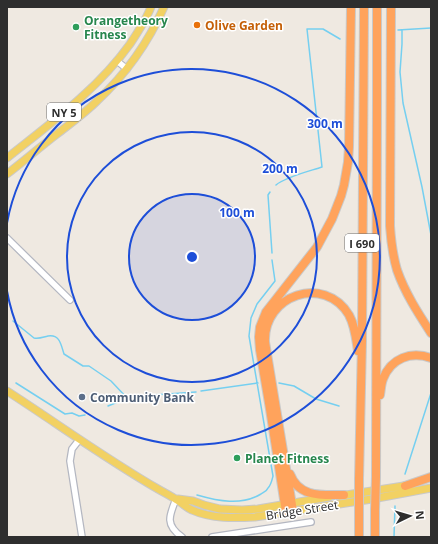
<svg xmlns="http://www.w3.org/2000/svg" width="438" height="544" font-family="'Open Sans',sans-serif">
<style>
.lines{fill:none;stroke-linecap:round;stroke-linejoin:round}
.stream{stroke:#75cff0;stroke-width:1.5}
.minor-casing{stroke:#b4b7c1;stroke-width:8}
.major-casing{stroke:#c9c9c9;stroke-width:9}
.highway-casing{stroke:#c9c9c9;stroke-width:10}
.minor{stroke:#fff;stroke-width:5.5}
.major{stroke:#f2d163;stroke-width:7}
.highway{stroke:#ffa35c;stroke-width:8}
.highway-bridge-casing{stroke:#c9c9c9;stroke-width:10;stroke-linecap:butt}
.highway-bridge{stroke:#ffa35c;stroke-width:8}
.ring{fill:none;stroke:#1d4ed8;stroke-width:2}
.food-dot{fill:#e8710a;stroke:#fff;stroke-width:1.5}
.leisure-dot{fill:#2e9e5b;stroke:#fff;stroke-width:1.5}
.service-dot{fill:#5c6f8a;stroke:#fff;stroke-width:1.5}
.labels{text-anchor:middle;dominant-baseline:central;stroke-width:3;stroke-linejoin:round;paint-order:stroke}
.shield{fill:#fff;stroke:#6d6d6d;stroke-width:1}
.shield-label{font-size:11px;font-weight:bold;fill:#2e2e2e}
.leisure-label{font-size:12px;font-weight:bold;fill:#27864d;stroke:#fff;text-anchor:start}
.food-label{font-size:12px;font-weight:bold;fill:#c56008;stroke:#fff;text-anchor:start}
.service-label{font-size:12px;font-weight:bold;fill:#4e5e75;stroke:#fff;text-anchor:start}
.street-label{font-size:12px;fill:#2e2e2e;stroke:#fff}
.centre{fill:#1d4ed8;stroke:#fff;stroke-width:2}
.ring-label{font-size:12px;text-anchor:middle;font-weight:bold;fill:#1d4ed8;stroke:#fff;stroke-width:3;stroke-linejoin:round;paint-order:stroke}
</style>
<rect width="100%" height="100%" fill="#efe9e1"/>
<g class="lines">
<!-- stream -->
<path class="stream" d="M398,30L431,28
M402,30V44L400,72L403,103L422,187L431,235
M276,185C285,177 310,171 322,167L307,29H323L340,39
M270,192L268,195L272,253
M13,321L34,338C40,339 43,337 48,336C60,334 61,345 64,354L83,366H89L111,381L127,398
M16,383L65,414L72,413L79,416L85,415
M279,383L294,386L316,399L339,406
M201,391L258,383
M108,406L125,399L153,395L196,392
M405,474L431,393
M197,495C218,501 241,506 261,494C264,492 267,491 268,488C271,485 272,480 273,476L249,336L251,318L257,304L275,281L272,260
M394,537L395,506"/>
<defs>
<path id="minor" d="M117,61L127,69
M7,238L70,300
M79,440L72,449L70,461L82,537
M176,499C169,516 165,525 182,537
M212,537L311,522"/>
<path id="major" d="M7,158C51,123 97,90 130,44C138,32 146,20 151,7
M7,174C24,161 40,147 57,134C71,123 85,113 97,101C126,74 148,43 164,7
M7,391C58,424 106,459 158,489C165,493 171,496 177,500C182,503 187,508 192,510C212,519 235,518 255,517L372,499L431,488
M340,496L410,485
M178,499L193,501L204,505L220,509L242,510L258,509L329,497"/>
<path id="highway" d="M391,7L390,226C391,241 393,256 397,270C405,293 418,313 431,333
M380,395C381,389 381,384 383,379C391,358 411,351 431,358
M290,474C299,498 322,495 344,495
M376,477L377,99V7
M359,479L362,341L364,7
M405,486L431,477
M293,511L265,342C263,295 324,274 349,315C355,326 356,338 358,351
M286,512L270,409L260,350L259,337L260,327L266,312L317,247L332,219L341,196L344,185L348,162L349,147L351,7
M359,537V512
M375,537V510"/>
</defs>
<!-- minor casing -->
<use href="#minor" class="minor-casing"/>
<!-- major casing -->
<use href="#major" class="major-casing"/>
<!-- highway casing -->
<use href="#highway" class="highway-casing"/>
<!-- minor -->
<use href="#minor" class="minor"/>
<!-- major -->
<use href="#major" class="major"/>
<!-- highway -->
<use href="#highway" class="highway"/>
<defs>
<path id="highway-bridge" d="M375,510L376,477
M359,512V479"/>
</defs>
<!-- highway-bridge casing -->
<use href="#highway-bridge" class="highway-bridge-casing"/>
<!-- highway-bridge -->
<use href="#highway-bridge" class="highway-bridge"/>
</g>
<!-- distance rings -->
<circle cx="192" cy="257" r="63" fill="#1d4ed8" fill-opacity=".12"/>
<g class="ring">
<circle cx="192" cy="257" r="63"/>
<circle cx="192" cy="257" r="125"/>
<path d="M7 223A188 188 0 1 1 7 291"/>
</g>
<!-- markers -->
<circle class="food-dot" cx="197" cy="25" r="4"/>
<g class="leisure-dot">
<circle cx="76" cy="27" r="4"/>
<circle cx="237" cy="458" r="4"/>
</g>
<circle class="service-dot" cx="82" cy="397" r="4"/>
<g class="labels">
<!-- shield labels -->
<g class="shield">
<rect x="47" y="103" width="34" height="18" rx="3"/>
<rect x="345" y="234" width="34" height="18" rx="3"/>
</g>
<g class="shield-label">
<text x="64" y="112">NY 5</text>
<text x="362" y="243">I 690</text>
</g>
<!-- leisure labels -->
<g class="leisure-label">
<text x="84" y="20">Orangetheory<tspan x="84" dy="14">Fitness</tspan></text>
<text x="245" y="458">Planet Fitness</text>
</g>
<!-- food labels -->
<g class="food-label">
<text x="205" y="25">Olive Garden</text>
</g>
<!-- service labels -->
<g class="service-label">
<text x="90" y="397">Community Bank</text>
</g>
<!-- street labels -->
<g class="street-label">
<text transform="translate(302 510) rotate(-9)">Bridge Street</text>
</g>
</g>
<circle cx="192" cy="257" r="6" class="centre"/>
<g class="ring-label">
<text x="325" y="128">300 m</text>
<text x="280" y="173">200 m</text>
<text x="237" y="217">100 m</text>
</g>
<!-- border -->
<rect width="438" height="544" fill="none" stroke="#2e2e2e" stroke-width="16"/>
<!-- north arrow -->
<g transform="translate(410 516) rotate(85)" stroke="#ffffff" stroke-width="3" paint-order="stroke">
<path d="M0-3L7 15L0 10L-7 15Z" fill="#2e2e2e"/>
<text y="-6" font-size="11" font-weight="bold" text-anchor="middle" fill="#2e2e2e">N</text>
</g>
</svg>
